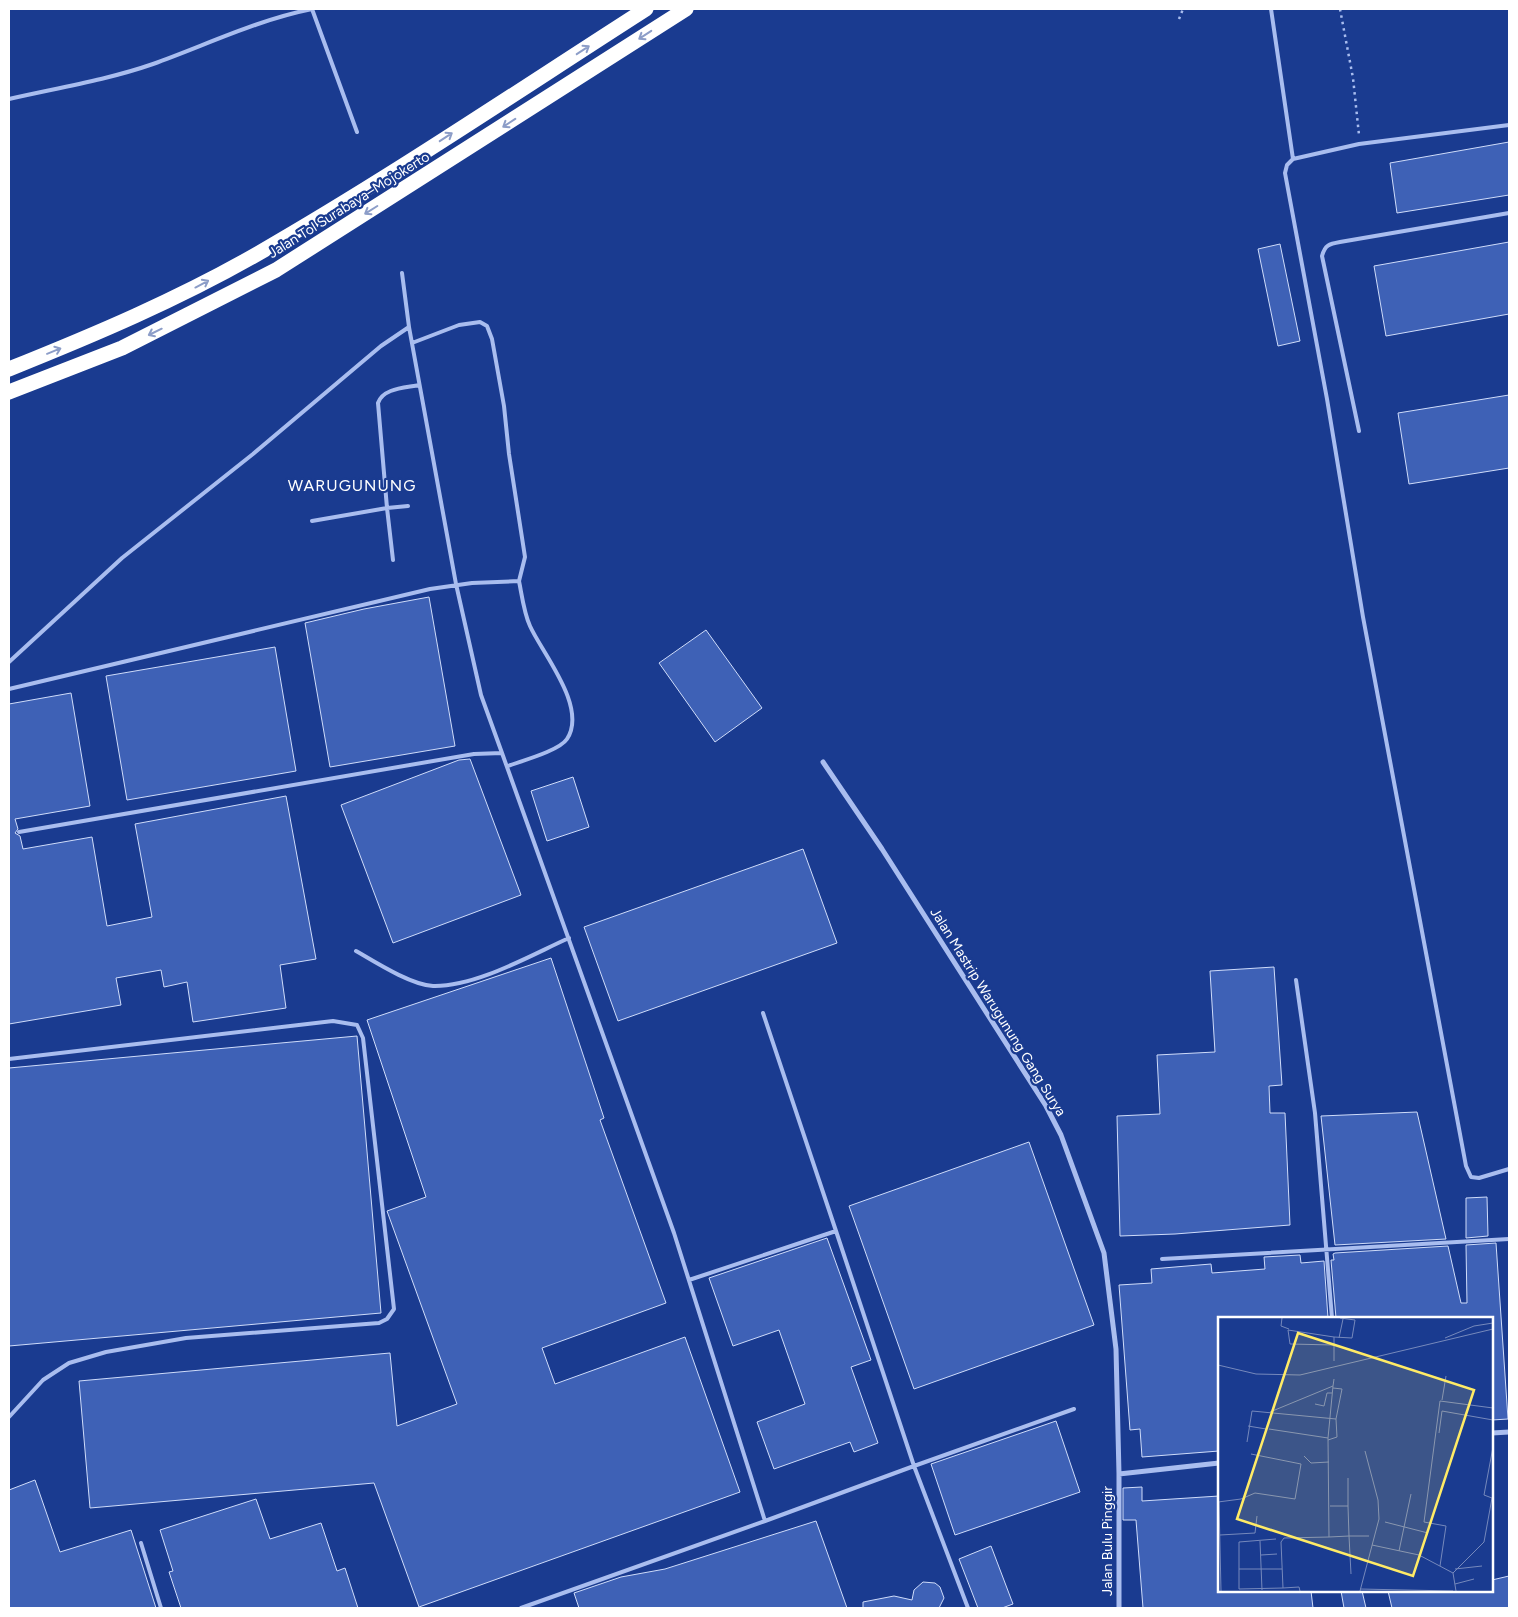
<svg xmlns="http://www.w3.org/2000/svg" width="1518" height="1617" font-family="Figtree,sans-serif">
<style>
.building{fill:#3e61b6;stroke:#cfdcfa}
.lines{fill:none;stroke-linecap:round;stroke-linejoin:round}
.path{stroke:#a9bdef;stroke-width:2.5;stroke-dasharray:2.5 4;stroke-linecap:butt}
.service{stroke:#a9bdef;stroke-width:4}
.minor{stroke:#a9bdef;stroke-width:5}
.motorway{stroke:#fff;stroke-width:15}
.oneway{stroke:#8c9dc8}
.labels{text-anchor:middle;dominant-baseline:central;stroke-width:4.5;stroke-linejoin:round;paint-order:stroke}
.street-label{font-size:14px;fill:#fff;stroke:#1a3b90}
.quarter-label{font-size:16px;letter-spacing:1px;fill:#fff;stroke:#1a3b90}
.inset-road{fill:none;stroke:#7689bc;stroke-width:1}
.view{fill:#ffeb66;fill-opacity:0.15;stroke:#ffeb66;stroke-width:2.5}
.inset-edge{fill:none;stroke:#fff;stroke-width:2.5}
</style>
<rect width="100%" height="100%" fill="#1a3b90"/>
<!-- building -->
<path class="building" d="M1509,142V195L1397,213L1390,163Z
M1509,242V314L1386,336L1374,266Z
M1280,244L1300,341L1278,346L1258,249Z
M1509,395V468L1409,484L1398,413Z
M429,597L455,746L330,767L305,623L364,609Z
M706,630L762,708L715,742L659,663Z
M275,647L296,771L127,800L106,676Z
M71,693L90,806L15,819L18,829L15,833L20,836L23,849L92,837L107,926L152,917L135,824L286,796L316,959L280,965L286,1008L193,1022L187,982L164,987L161,970L116,978L121,1005L9,1024V704Z
M470,759L521,895L393,943L341,805L459,760Z
M573,777L589,827L547,841L531,791Z
M803,849L837,943L618,1021L584,927Z
M551,958L604,1118L600,1120L666,1303L542,1348L555,1384L685,1337L740,1492L419,1607L374,1483L90,1508L79,1381L390,1353L397,1426L457,1404L387,1211L426,1197L367,1020Z
M1274,967L1282,1085L1269,1086L1270,1113H1285L1290,1225L1175,1234L1120,1236L1117,1116L1160,1114L1157,1055L1215,1052L1210,971Z
M357,1036L381,1313L9,1346V1068Z
M1417,1112L1446,1239L1335,1245L1321,1116Z
M1029,1142L1094,1325L914,1389L849,1206Z
M1487,1197L1488,1236L1466,1238V1198Z
M827,1238L871,1360L851,1367L878,1443L854,1452L850,1442L774,1469L757,1422L805,1404L779,1330L733,1346L709,1278Z
M1496,1243L1508,1419L1492,1420V1318H1336L1331,1260H1334L1333,1254L1335,1253L1448,1246L1461,1303H1467L1466,1245Z
M1300,1255L1301,1263L1324,1261L1328,1318H1219V1451L1142,1457L1140,1429L1130,1430L1119,1285L1152,1283L1151,1269L1211,1264L1212,1273L1265,1269L1264,1257Z
M1056,1421L1080,1492L955,1535L931,1464Z
M35,1480L60,1552L131,1530L156,1608H9V1490Z
M1142,1487V1501L1219,1496V1591H1311L1313,1608H1143L1136,1520H1123V1488Z
M256,1499L270,1539L321,1523L337,1571L345,1568L358,1608H181L169,1572L173,1571L160,1530Z
M816,1521L847,1608H579L574,1593L621,1577L665,1569Z
M991,1546L1013,1604L1002,1608H978L959,1559Z
M1509,1576V1608H1392L1388,1591H1492V1580Z
M923,1582L935,1583L940,1587L944,1598L939,1608H863V1602L894,1596L912,1600L914,1590Z
M1341,1591H1362L1366,1608H1344Z"/>
<g class="lines">
<!-- path -->
<path class="path" d="M1340,9L1353,78L1359,135
M1179,19L1183,9"/>
<!-- service -->
<path class="service" d="M312,9L357,132
M1271,9L1293,159
M9,99C57,88 107,80 153,64C206,45 257,20 312,9
M1509,125L1359,144L1293,159L1287,165L1285,173L1327,399L1363,617L1466,1166L1471,1177L1479,1178L1509,1169
M409,327L456,584L481,695L502,753
M412,343L459,325L480,322L487,326L492,339L504,406L509,454L525,557L519,581
M1359,431L1322,256C1325,245 1329,244 1340,242L1509,213
M312,521L387,508L378,403C383,388 405,388 419,385
M393,560L387,508L408,506
M9,662L122,558L253,454L381,346L409,327L402,273
M9,689L430,589L472,583L519,581C522,596 524,613 530,626C542,653 588,707 567,739C559,751 521,761 508,766
M19,832L474,754L502,753L674,1233L765,1521L521,1608
M356,951C375,962 411,985 433,986C476,987 531,955 569,938
M1296,980L1315,1113L1332,1318
M763,1013L836,1231
M9,1059L333,1021L357,1025L363,1038L394,1309L387,1319L379,1323L186,1338L106,1352L69,1363L43,1380L9,1417
M1162,1259L1509,1239
M689,1280L836,1231L914,1466L765,1521
M141,1543L161,1608
M968,1608L914,1466L1074,1409"/>
<!-- minor -->
<path class="minor" d="M823,762L882,849L1046,1106L1061,1135L1104,1253L1116,1349L1119,1474V1608
M1492,1433L1509,1432
M1119,1474L1219,1463"/>
<!-- motorway -->
<path class="motorway" d="M9,369C94,335 179,299 259,253C391,177 518,91 646,9
M9,392L122,348L276,270L686,9"/>
</g>
<!-- one-way arrows -->
<defs><path id="oneway-shaft" d="M-6 0H5M1.5-3L5.5 0L1.5 3" fill="none" stroke-width="1.6" stroke-linecap="round" stroke-linejoin="round" transform="scale(1.25)"/></defs>
<g class="oneway">
<use href="#oneway-shaft" transform="translate(645 35) rotate(147)"/>
<use href="#oneway-shaft" transform="translate(583 50) rotate(-33)"/>
<use href="#oneway-shaft" transform="translate(509 123) rotate(147)"/>
<use href="#oneway-shaft" transform="translate(446 137) rotate(-33)"/>
<use href="#oneway-shaft" transform="translate(371 210) rotate(148)"/>
<use href="#oneway-shaft" transform="translate(202 284) rotate(-28)"/>
<use href="#oneway-shaft" transform="translate(155 332) rotate(154)"/>
<use href="#oneway-shaft" transform="translate(54 351) rotate(-22)"/>
</g>
<g class="labels">
<!-- street labels -->
<g class="street-label">
<text transform="translate(349 205) rotate(-32)">Jalan Tol Surabaya–Mojokerto</text>
<text transform="translate(998 1012) rotate(58)">Jalan Mastrip Warugunung Gang Surya</text>
<text transform="translate(1107 1541) rotate(-90)">Jalan Bulu Pinggir</text>
</g>
<!-- quarter labels -->
<g class="quarter-label">
<text x="352" y="485">WARUGUNUNG</text>
</g>
</g>
<!-- overview -->
<g transform="translate(1218 1317)">
<rect width="275" height="275" fill="#1a3b90"/>
<path class="inset-road" d="M64,1L63,9L71,12M116,20L134,21L137,3L122,1M121,21L125,2M227,21L256,9L275,6M116,28L72,27L70,13L116,20V44M0,48L38,57L82,58L275,12M115,71L124,72L118,102M224,83L228,59M97,87L106,89L109,76H114M52,95L115,69L116,62M30,109L48,112M51,112L110,121L111,220L66,221L63,225L65,271L81,270L82,274M221,116L224,94L275,103M110,121L115,69M29,125L34,94L118,102L119,120L110,123M86,139L93,146L111,145M130,161V189M274,181L266,178L275,130M0,185L23,182L37,176L77,182L83,147L33,137M1,185L3,274M167,205L210,216M2,218L37,216L39,199M111,220L131,219L130,189H112M58,222L21,225V272L65,271M42,224L44,273M154,228L201,238L235,256M181,234L193,177M43,238L59,237M222,249L228,209L206,205L222,84L275,91M21,252H64M237,252L264,249M235,256L266,225L274,181M235,256L238,274M133,257L131,219H151M237,267L256,262M142,272L235,274M142,274L161,202L160,183L147,134"/>
<path class="view" d="M80,16L256,73L195,259L19,202Z"/>
<rect width="275" height="275" class="inset-edge"/>
</g>
<!-- border -->
<rect width="1518" height="1617" fill="none" stroke="#ffffff" stroke-width="20"/>
</svg>
